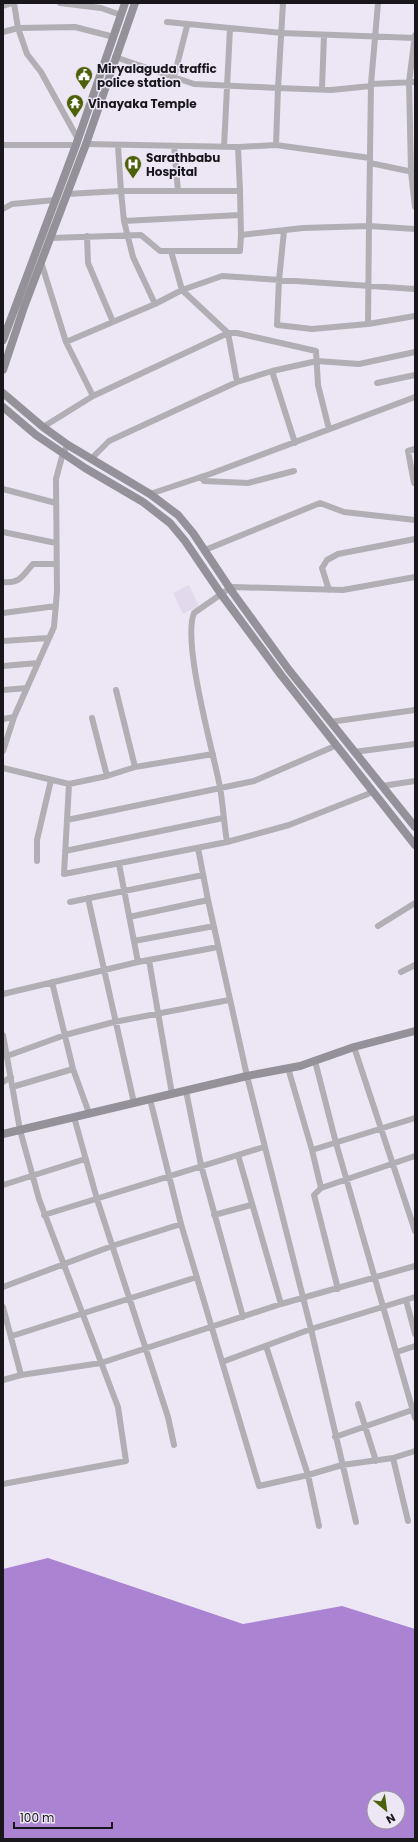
<svg xmlns="http://www.w3.org/2000/svg" width="418" height="1842" font-family="Poppins,sans-serif">
<style>
.built{fill:#e2d9ed}
.water{fill:#aa84d2;fill-rule:evenodd}
.lines{fill:none;stroke-linecap:round;stroke-linejoin:round}
.street{stroke:#b1aeb4;stroke-width:6}
.secondary{stroke:#949199;stroke-width:8}
.labels{text-anchor:middle;dominant-baseline:central;stroke-width:3;stroke-linejoin:round;paint-order:stroke}
.poi-label{font-size:12px;font-weight:bold;fill:#1a171c;stroke:#ede7f5;text-anchor:start}
</style>
<rect width="100%" height="100%" fill="#ede7f5"/>
<!-- built -->
<path class="built" d="M189,585L199,606L183,614L173,593Z"/>
<!-- water -->
<path class="water" d="M48,1558L243,1624L342,1606L415,1629V1839H3V1569ZM374,1798H398V1822H374Z"/>
<g class="lines">
<!-- street -->
<path class="street" d="M14,3L18,28L75,27L114,37
M60,3L101,8L121,15
M3,6L12,3
M167,22L282,33L415,38
M3,32L18,28L27,54L41,72L78,139
M415,35L409,82L411,172L415,207
M115,57L194,84L278,88L283,3
M174,77L187,26
M415,82L371,84L369,226L415,229
M371,84L378,3
M322,89L324,35
M86,144L238,147L240,191H121L118,146
M3,145H76
M276,145L278,88L331,90L371,86
M174,146L178,191
M224,147L230,28
M238,147L276,145L370,158
M370,163L413,172
M240,191L241,235L303,228L369,226L368,324
M3,209L12,204L55,200
M124,221L240,215
M284,231L279,280L277,325L312,329L368,324L415,316
M87,236L88,263L113,322
M51,238L141,235L160,251H240L241,235
M171,251L182,290L228,333L237,382
M41,262L66,342L155,304L133,257L124,221L121,191L67,194
M155,304L182,290L222,276L415,289
M66,342L93,396
M272,371L295,443
M377,383L415,375
M43,427L93,396L228,333H237L316,351L318,385L329,429
M91,459L109,441L237,382L272,371L317,361L359,364L415,352
M201,477L204,481L248,483L294,471
M414,483L408,451L415,449
M3,489L56,503
M150,494L210,474L415,397
M3,532L56,543
M205,550L320,503L344,512L415,520
M3,582C20,584 22,576 33,564H56
M329,590L322,568L327,560L338,554L415,539
M3,613L56,606
M3,641L48,638
M3,666L38,663
M3,690L27,688
M116,690L135,767
M92,718L107,776
M3,719L14,717
M330,722L415,710
M3,751L14,717L54,627L57,591L56,479L63,453L68,445
M354,752L415,744
M3,768L69,784L107,776L135,767L213,754
M69,784L64,874L227,842L289,825L373,792
M382,786L415,781
M67,820L254,781L335,746
M227,842C224,824 223,805 220,787C213,751 182,643 194,613L230,588L233,587L343,590L415,577
M198,848L208,900
M65,851L223,818
M37,861V840L51,780
M119,864L138,962
M88,898L134,1103
M70,902L203,875
M129,917L208,900L247,1076L311,1329L356,1522
M378,926L415,903
M134,941L214,926
M149,960L172,1094
M401,972L415,965
M52,982L73,1069L89,1113
M3,994L138,962L218,947
M3,1035L20,1130L39,1199L118,1407L126,1461L3,1484
M354,1047L415,1231
M7,1056L65,1035L114,1022L229,1000
M315,1061L336,1143L415,1418
M288,1068L312,1150L321,1188
M3,1082L11,1077
M12,1087L73,1069
M186,1091L201,1165L243,1317
M150,1099L181,1224L259,1486L308,1475L342,1465L393,1458L415,1451
M74,1117L97,1199L168,1417L174,1445
M312,1150L415,1118
M238,1155L281,1304
M3,1185L85,1159
M44,1215L264,1147
M214,1215L251,1205
M3,1287L112,1246L181,1224
M338,1289L314,1195L321,1188L415,1156
M406,1300L415,1334
M3,1307L21,1375
M12,1336L197,1277
M266,1346L308,1475L319,1526
M397,1352L415,1346
M222,1362L311,1329L415,1297
M3,1380L21,1375L101,1363L281,1304L415,1266
M358,1404L376,1461
M335,1437L415,1409
M393,1458L408,1521"/>
<!-- secondary -->
<path class="secondary" d="M3,340L76,145L125,3
M3,370L24,307L86,144L135,3
M3,393L43,427L68,445L150,494L178,515L193,533L233,593L289,670L415,827
M3,407L36,435L85,468L143,502L170,523L185,541L221,594L281,675L415,845
M3,1134L247,1076L300,1066L354,1047L415,1031"/>
</g>
<!-- icons -->
<defs>
<symbol id="civic-pin" viewBox="-11 -11 22 30"><path d="M0 17L-7.5 6A9.5 9.5 0 1 1 7.5 6Z" fill="#4d610a" stroke="#ede7f5"/><path d="M-.6-6.5H3V-4.5H.6V-3L4-1V1h2V6H-6V1h2V-1L-.6-3ZM-1.2 2.5V6h2.4V2.5Z" fill="#fff"/></symbol>
<symbol id="temple-pin" viewBox="-11 -11 22 30"><path d="M0 17L-7.5 6A9.5 9.5 0 1 1 7.5 6Z" fill="#4d610a" stroke="#ede7f5"/><path d="M0-6L5-2H3V0L6.5 2.5H4V6H1.5V3h-3V6H-4V2.5H-6.5L-3 0V-2H-5Z" fill="#fff"/></symbol>
<symbol id="hospital-pin" viewBox="-11 -11 22 30"><path d="M0 17L-7.5 6A9.5 9.5 0 1 1 7.5 6Z" fill="#4d610a" stroke="#ede7f5"/><path d="M-5-5h3v3.5h4V-5h3V5h-3V1.5h-4V5h-3Z" fill="#fff"/></symbol>
</defs>
<g fill-rule="evenodd">
<use href="#civic-pin" x="74" y="65" width="20" height="27"/>
<use href="#temple-pin" x="65" y="93" width="20" height="27"/>
<use href="#hospital-pin" x="123" y="154" width="20" height="27"/>
</g>
<g class="labels">
<!-- poi labels -->
<g class="poi-label">
<text x="97" y="68">Miryalaguda traffic<tspan x="97" dy="14">police station</tspan></text>
<text x="88" y="103">Vinayaka Temple</text>
<text x="146" y="157">Sarathbabu<tspan x="146" dy="14">Hospital</tspan></text>
</g>
</g>
<!-- border -->
<rect width="418" height="1842" fill="none" stroke="#1a171c" stroke-width="8"/>
<!-- north arrow -->
<g transform="translate(386 1810) rotate(151)"><circle r="19" fill="#ede7f5" stroke="#99949e"/>
<path d="M0-3L7 15L0 10L-7 15Z" fill="#4d610a"/>
<text y="-6" font-size="11" font-weight="bold" text-anchor="middle" fill="#1a171c">N</text>
</g>
<!-- scale -->
<path d="M14 1822v6h98v-6" fill="none" stroke="#1a171c" stroke-width="2"/>
<text x="20" y="1822" font-size="12" fill="#1a171c" stroke="#ede7f5" stroke-width="3" paint-order="stroke">100 m</text>
</svg>
